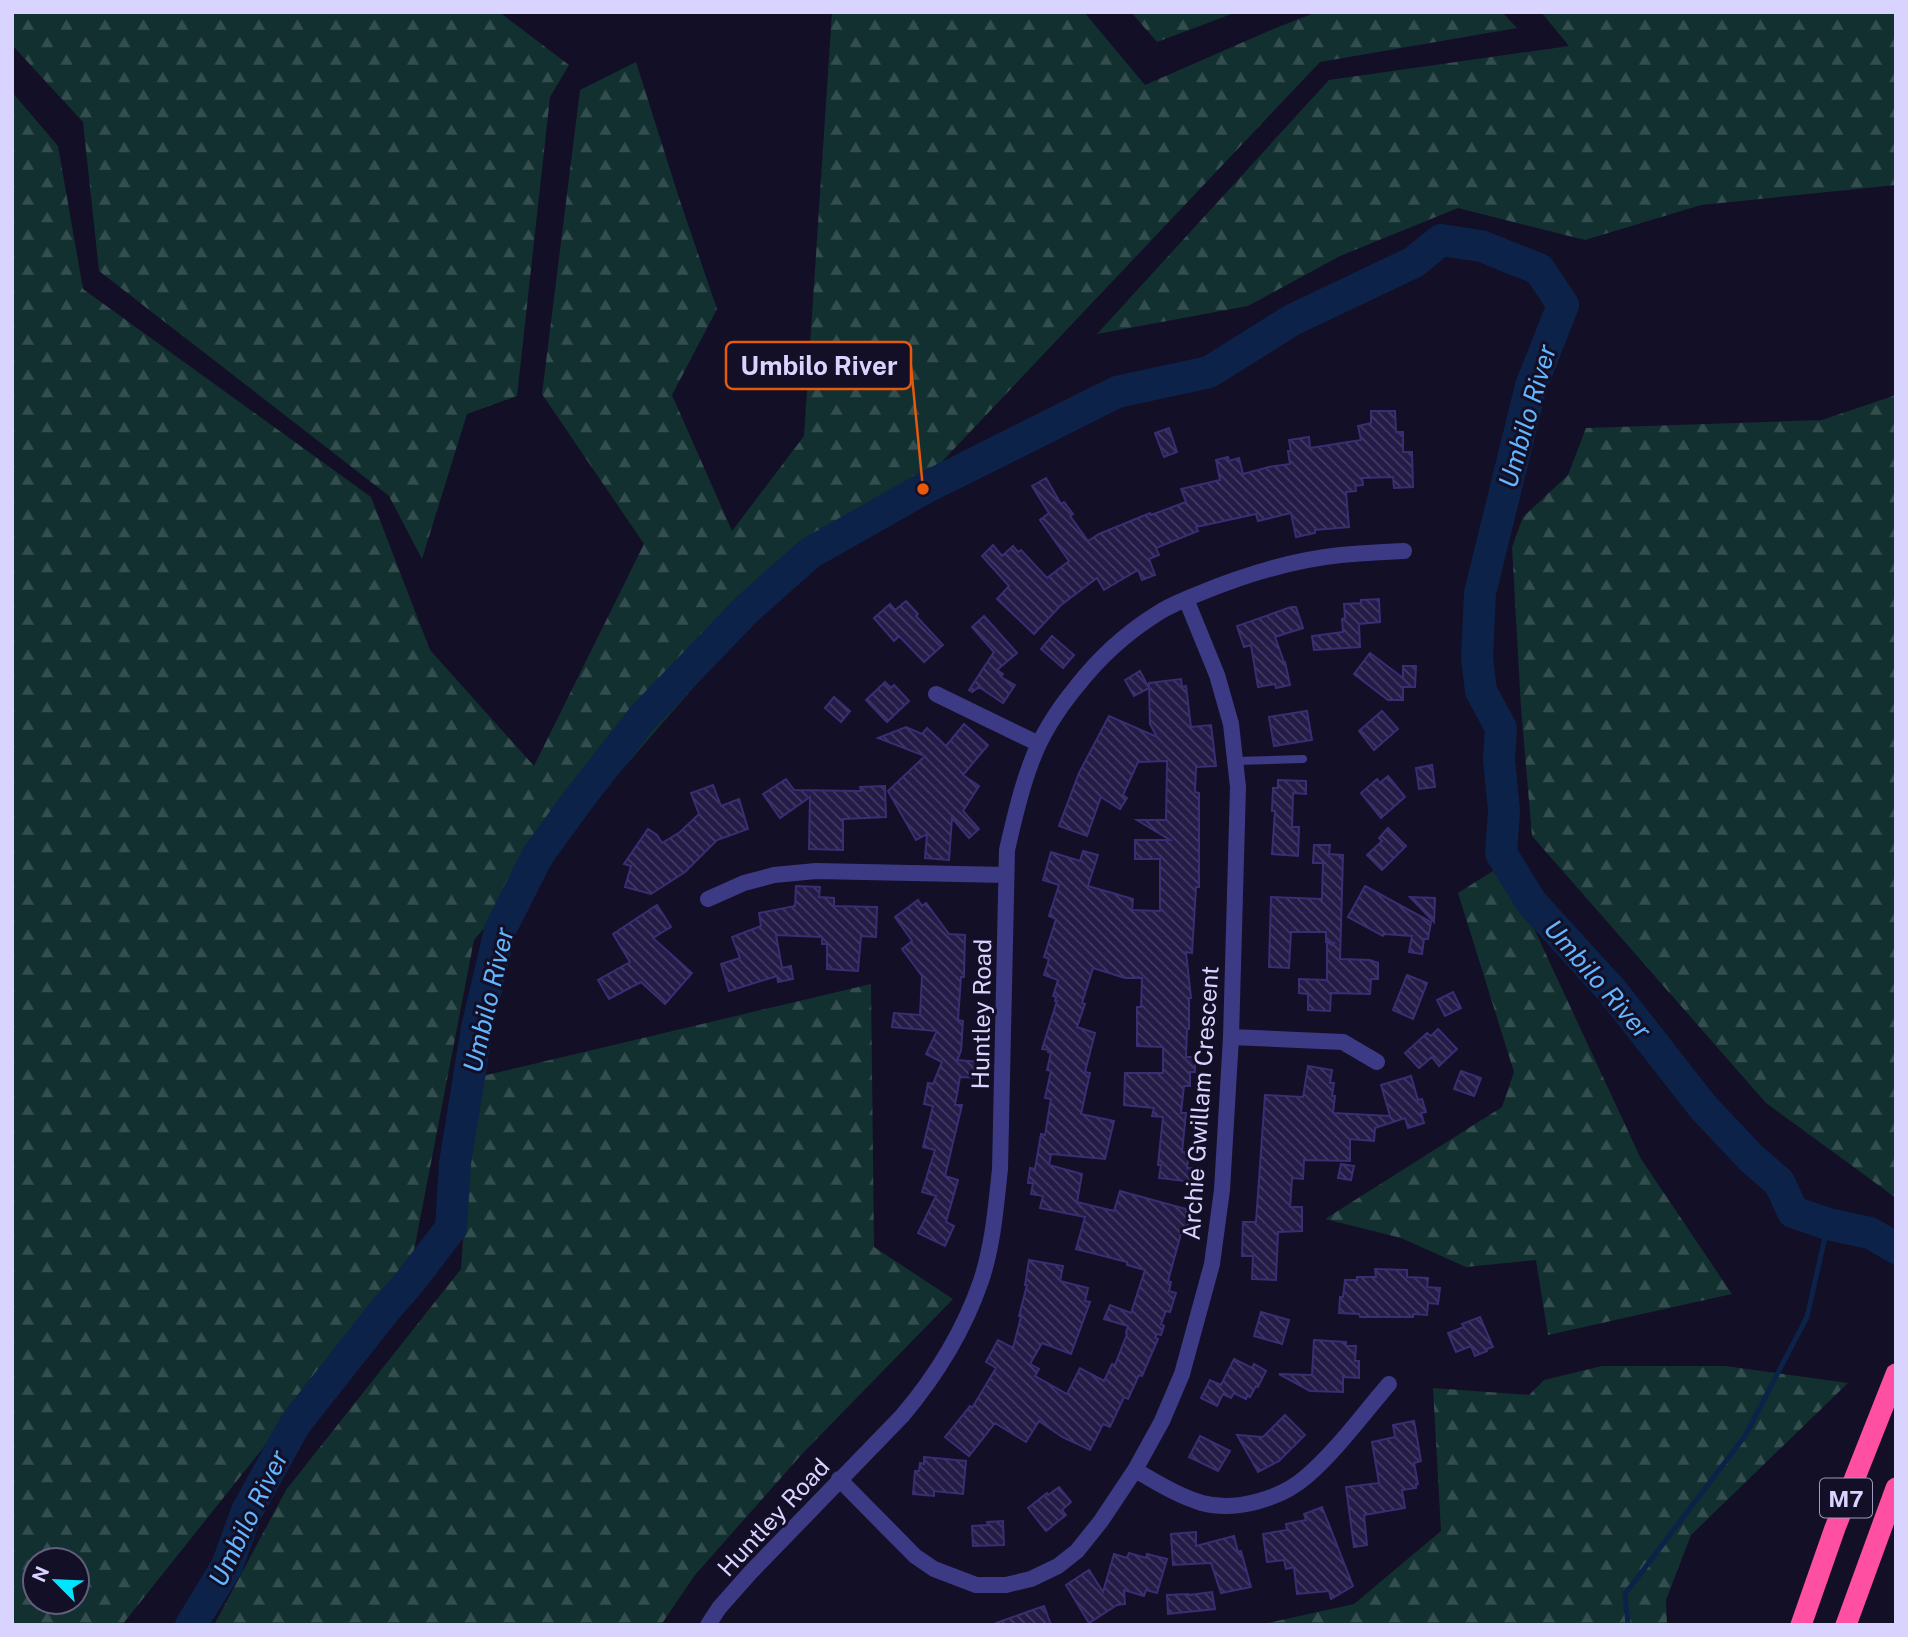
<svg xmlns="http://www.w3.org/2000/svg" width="1908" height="1637" font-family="'Public Sans',sans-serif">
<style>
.forest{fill:url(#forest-firs);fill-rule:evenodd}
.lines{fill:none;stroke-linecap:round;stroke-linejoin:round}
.stream{stroke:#0c2248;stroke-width:5}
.river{stroke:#0c2248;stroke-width:32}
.building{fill:url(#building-back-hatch);stroke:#3b2d73;stroke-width:2}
.service{stroke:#3d3a85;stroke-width:8}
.minor{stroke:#3d3a85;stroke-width:16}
.motorway{stroke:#ff4fa3;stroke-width:21}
.labels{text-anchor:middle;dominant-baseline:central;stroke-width:6;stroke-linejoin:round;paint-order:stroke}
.shield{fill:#130f26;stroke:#9e99be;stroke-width:2}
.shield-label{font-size:23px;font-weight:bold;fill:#d9d4ff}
.street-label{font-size:24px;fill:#d9d4ff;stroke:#130f26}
.water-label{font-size:26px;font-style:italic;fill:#62b6ff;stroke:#130f26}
.leader{fill:none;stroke:#e8590c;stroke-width:2.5}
.callout-dot{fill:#e8590c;stroke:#130f26;stroke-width:2.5}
.callout{fill:#130f26;stroke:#e8590c;stroke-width:2.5}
.callout-label{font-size:26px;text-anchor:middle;font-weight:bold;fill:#d9d4ff}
</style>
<defs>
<pattern id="forest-firs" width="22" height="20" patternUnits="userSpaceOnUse" patternTransform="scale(1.75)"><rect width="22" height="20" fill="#12302f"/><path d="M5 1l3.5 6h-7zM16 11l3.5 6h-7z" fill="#344d4e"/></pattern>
<pattern id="building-back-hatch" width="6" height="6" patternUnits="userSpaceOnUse" patternTransform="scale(1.75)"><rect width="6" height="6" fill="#241b47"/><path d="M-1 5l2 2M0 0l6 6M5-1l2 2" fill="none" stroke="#433b63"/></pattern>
</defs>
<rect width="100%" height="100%" fill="#130f26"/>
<!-- forest -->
<path class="forest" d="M12,12H499L569,65L550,97L517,396L467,414L422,559L389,496L99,271L83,122L12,45Z
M832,12H1084L1145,85L1273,29L1317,12H1502L1517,28L1320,62L917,488L785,582L474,940L412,1261L122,1625H12V92L58,146L83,289L371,497L430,650L534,766L644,544L542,394L580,90L636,62L679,198L717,309L672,395L732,531L804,436ZM77,1560V1602H35V1560Z
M1131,12H1237L1157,42Z
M1541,12H1896V185L1701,205L1585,240L1458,208L1340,256L1248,306L1097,334L1329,80L1569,46Z
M1896,395V1198L1766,1103L1532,836L1521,708L1512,547L1523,517L1568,475L1586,428L1822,420Z
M1504,864L1641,1159L1732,1294L1548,1335L1536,1260L1466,1267L1401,1238L1325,1219L1502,1107L1514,1072L1458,893Z
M871,984L874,1247L953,1299L802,1454L695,1575L661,1625H214L286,1490L461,1269L474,1078Z
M1602,1366H1725L1848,1383L1691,1535L1666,1600L1667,1625H1258L1354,1604L1441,1531L1433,1388L1529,1395L1544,1380Z"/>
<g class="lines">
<!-- stream -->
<path class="stream" d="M1628,1625L1625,1594L1745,1436L1807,1317L1828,1224"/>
<!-- river -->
<path class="river" d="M191,1625L227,1566L247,1511L295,1424L385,1310L408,1284L451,1228L455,1163L477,1028L500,930L538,855L578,800L643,717L747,609L810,553L923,489L1117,392L1209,372L1292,320L1414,262L1441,240L1481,246L1539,269L1563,305L1531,386L1480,593L1477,658L1481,691L1501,728L1499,759L1504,811L1501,853L1531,902L1613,992L1703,1107L1752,1159L1779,1182L1793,1212L1828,1224L1870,1233L1896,1248"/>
</g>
<!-- building -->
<path class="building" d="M1371,411H1395L1396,432H1403V452H1412L1413,487L1394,488L1393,477L1362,478L1363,485L1355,486L1356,491L1346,492L1349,527L1315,530V533L1296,537L1291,513L1258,521L1256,514L1196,527L1198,531L1156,548L1159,555L1149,559L1155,575L1142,580L1138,570L1104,590L1097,578L1061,605L1034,634L997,599L1009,586L982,556L993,545L1002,556L1013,546L1018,552L1021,550L1047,578L1069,561L1040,520L1049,513L1032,486L1046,478L1061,504L1064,502L1073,514L1070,516L1088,541L1099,534L1150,513L1151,515L1186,502L1181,489L1220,480L1216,460L1228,457L1229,461L1239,458L1243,474L1269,467L1290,464L1288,451H1291L1289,440L1309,437L1310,448L1361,440L1358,426L1371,423Z
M1169,428L1177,452L1164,457L1155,433Z
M1379,599L1380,622L1359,624L1360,647L1314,650L1312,636L1343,632L1342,619L1345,618L1344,604L1361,603V600Z
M906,601L918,614L916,616L943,645L924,662L899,636L894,641L874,618L890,604L895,610Z
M1291,607H1296L1303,628L1275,637L1284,662H1285L1290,685L1276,688L1275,684L1258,687L1251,645L1244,647L1237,626Z
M984,616L1017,653L997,670L1003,674L1001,677L1015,685L1003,703L979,687L972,692L969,690L994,652L972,627Z
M1052,636L1074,655L1063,668L1041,649Z
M1370,653L1403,678V666H1416L1415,687H1403V700H1388L1354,674Z
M1140,671L1149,688L1134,696L1125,680Z
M1181,679L1182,687L1186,686L1191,727L1211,725L1216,766L1196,767L1195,792L1199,793V887H1196L1192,953L1186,952L1191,998H1189V1029H1187L1186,1057H1195V1072H1190V1086H1184L1181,1113H1186L1182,1152H1189L1187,1168H1194L1192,1182L1159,1178L1161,1165H1158L1163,1117L1152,1116L1154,1108L1124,1105L1125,1073H1163V1047L1137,1046V1007H1141L1142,978H1138V976L1137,978H1125L1093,968L1082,1003L1085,1004L1077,1027L1095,1033L1085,1072L1090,1073L1081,1114L1114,1121L1105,1159L1051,1154L1049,1165L1082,1174L1077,1202L1114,1211L1120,1191L1186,1209V1212L1191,1214L1186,1231L1182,1230L1168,1281L1171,1282L1169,1291L1176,1293L1170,1312L1166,1311L1161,1324L1164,1326L1161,1335L1157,1334L1155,1338L1158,1339L1142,1376L1139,1375L1128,1399L1124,1397L1110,1427L1103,1424L1090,1450L1062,1437L1039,1421L1026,1442L995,1423L969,1456L945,1437L970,1406L972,1408L996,1368L986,1362L998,1340L1013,1348L1021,1317L1019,1316L1027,1285H1025L1029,1260L1063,1266L1060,1281L1088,1288L1085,1301L1090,1302L1071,1354L1042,1343L1030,1364L1039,1369L1035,1376L1067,1394L1080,1368L1104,1381L1112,1364L1115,1365L1127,1334L1126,1333L1128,1326L1104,1319L1110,1305L1131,1313L1145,1270L1127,1265V1262L1076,1249L1085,1217L1040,1208L1043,1196L1031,1194L1033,1183H1028L1030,1168L1035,1169L1041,1134L1045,1135L1051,1099L1045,1098L1051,1071L1047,1070L1051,1053L1048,1052L1049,1050L1042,1049L1057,1001H1055L1056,997L1053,996L1058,980L1044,975L1049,959L1044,957L1056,919L1049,916L1059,885L1043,880L1051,852L1080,861L1083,851L1098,855L1088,886L1133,899L1132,910L1160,911V859H1135V840H1170L1137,820H1166L1167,761L1138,762L1123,795L1127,798L1120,809L1101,797L1087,836L1059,826L1079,773L1109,716L1157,737L1150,724L1149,683Z
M885,682L891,688L894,685L909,701L887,722L866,700Z
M834,697L850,711L841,722L825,708Z
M1307,711L1312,740L1274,746L1269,717Z
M1382,711L1398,729L1374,750L1359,731Z
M964,724L988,745L963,775L979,786L963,811L979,829L969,838L952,818L949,860L925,858L927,834L916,840L888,791L925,756L878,738L906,727L922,734L927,728L946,746Z
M1432,765L1435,787L1419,789L1416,768Z
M1388,776L1405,797L1381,818L1361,793L1377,779L1380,783Z
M786,779L794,790L861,791L860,787L885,786L886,817L843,819V850L809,849L810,797L780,818L763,794Z
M1278,780L1306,781V794L1293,793L1292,827H1299L1298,856L1272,854L1275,811H1272L1273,788H1278Z
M713,785L721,806L739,799L748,829L717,840L685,872L651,894L625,887L631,866L624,864L648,829L657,835L662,843L680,832L699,814L691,793Z
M1388,828L1406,846L1382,870L1367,855L1382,841L1379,838Z
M1314,845H1330L1329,854L1343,855L1340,959L1370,960L1378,963V979H1371L1370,994L1331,993L1330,1011L1308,1010V994L1299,993V979L1327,980V942L1332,945L1334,943L1326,942V932H1291L1289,968L1269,967L1271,897L1322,899L1323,863H1313Z
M796,886L820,887L819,897L834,898V906L877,907L876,937L861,936L858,971L827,969V944H822V937L776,935L782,968L791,966L793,979L778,982L777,976L729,991L721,964L740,958L732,937L761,926L759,913L795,906Z
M1365,886L1431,922L1428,939H1424L1422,954L1409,952L1412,936L1384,934L1383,936L1348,917Z
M1410,897L1435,898L1434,922Z
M918,900L922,906L926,903L949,934L965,935L964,977H961L958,1020L963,1021L961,1051L957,1060L980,1062L979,1078L960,1077L955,1105H962L945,1176L958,1180L946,1222L954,1226L945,1246L918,1233L936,1196L922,1192L935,1150L923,1147L933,1106L924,1104L928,1083L933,1084L942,1062L926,1054L937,1031L892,1027L894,1013L920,1015L922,976L902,949L912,941L895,917Z
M657,905L671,927L653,938L692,973L665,1004L641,982L609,999L598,980L630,962L613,934Z
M1407,975L1427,983L1413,1019L1393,1010Z
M1453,992L1461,1008L1445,1016L1437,1000Z
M1438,1029L1457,1049L1439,1066L1432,1057L1419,1068L1405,1053L1427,1033L1431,1036Z
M1308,1066L1332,1070L1330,1083H1334L1332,1096H1335L1333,1113L1390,1116L1381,1085L1411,1076L1418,1100L1422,1099L1426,1112L1421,1113L1424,1123L1408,1128L1405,1118L1375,1128L1374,1141L1350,1139V1161L1304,1160L1303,1179L1292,1178L1290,1207H1302V1231L1278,1232L1276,1280L1252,1279L1253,1256H1242L1243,1222H1256L1265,1095L1303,1097Z
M1461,1071L1481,1078L1474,1096L1454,1089Z
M1341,1164L1354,1166L1351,1180L1338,1178Z
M1375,1269L1407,1270V1277L1428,1278L1427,1287L1440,1288L1438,1304L1428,1303L1427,1315L1413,1314V1317H1360L1359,1314L1339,1313L1340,1297H1343L1345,1280H1357V1277H1376Z
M1261,1312L1289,1320L1282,1344L1254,1336Z
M1480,1317L1493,1347L1487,1349V1351L1475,1356L1471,1346L1456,1352L1448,1333L1464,1327L1462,1324Z
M1314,1340L1346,1342V1346H1356L1355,1361H1359V1378L1343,1377V1392L1310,1391L1279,1374L1312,1375Z
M1234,1359L1252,1368L1254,1364L1266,1371L1258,1387L1256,1386L1250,1397L1247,1396L1246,1399L1234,1393L1231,1398L1223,1394L1217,1406L1201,1398L1210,1380L1221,1385Z
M1285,1415L1305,1435L1279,1461L1258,1472L1237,1435L1263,1437Z
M1414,1421L1421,1461L1414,1463L1418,1484H1416V1488L1402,1490L1405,1508L1364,1515L1367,1545L1354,1547L1346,1487L1379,1483L1372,1442L1395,1437L1393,1425Z
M1200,1436L1230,1451L1218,1471L1189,1457Z
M924,1457L966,1461L963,1494L934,1491V1496L913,1494L915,1471H919L920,1463L924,1464Z
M1059,1487L1071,1502L1062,1510L1066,1515L1046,1531L1028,1508L1047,1493L1048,1495Z
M1322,1507L1353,1586L1331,1599L1329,1591L1297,1594L1294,1567L1286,1569L1284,1560L1267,1562L1263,1534L1287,1530L1286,1524L1306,1520L1304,1514Z
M1003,1521L1004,1545L973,1546L972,1526L988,1525L987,1522Z
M1196,1532V1546L1234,1536L1238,1552L1241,1551L1251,1587L1221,1593L1211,1563L1173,1565L1171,1534Z
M1129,1553L1146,1558L1147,1554L1167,1559L1157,1593L1146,1590L1144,1596L1124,1590L1125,1604L1117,1605L1089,1623L1066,1585L1089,1570L1103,1592L1114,1554L1127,1558Z
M1212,1592L1215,1609L1168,1614L1167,1595L1188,1594V1595Z
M1044,1606L1051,1625H996V1623Z"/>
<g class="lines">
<!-- service -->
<path class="service" d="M1236,761L1303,759"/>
<!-- minor -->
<path class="minor" d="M936,694L1039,744
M708,899L744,883L774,875L816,871L1006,875
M1231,1037L1343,1042L1377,1062
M1135,1470C1156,1482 1178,1496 1202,1503C1236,1512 1281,1499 1307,1476C1337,1450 1363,1414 1389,1384
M839,1479L915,1556L934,1569L976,1585H1006L1031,1579L1058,1566L1077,1551L1101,1521L1135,1470L1162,1421L1182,1374L1212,1264L1222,1190L1231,1037L1238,787L1231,724L1217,675L1186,599
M708,1625L719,1608L750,1573L902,1416C936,1376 964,1330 981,1281C993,1245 996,1206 1000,1169L1007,850C1014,820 1020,791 1031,763C1041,735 1058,709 1077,686C1099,658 1125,634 1155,615C1168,606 1184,600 1198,594C1244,575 1291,560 1341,555C1362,553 1383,552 1404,551"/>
<!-- motorway -->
<path class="motorway" d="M1801,1625L1835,1528L1896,1374
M1846,1625L1896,1488"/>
</g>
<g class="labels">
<!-- shield labels -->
<rect class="shield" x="1820" y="1478.5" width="52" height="39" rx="5"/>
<g class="shield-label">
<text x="1846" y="1498">M7</text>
</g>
<!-- street labels -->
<g class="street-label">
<text transform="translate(981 1014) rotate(-89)">Huntley Road</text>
<text transform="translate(1200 1103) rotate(-86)">Archie Gwillam Crescent</text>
<text transform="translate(773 1517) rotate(-47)">Huntley Road</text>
</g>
<!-- water labels -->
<g class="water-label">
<text transform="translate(1527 416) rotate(-74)">Umbilo River</text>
<text transform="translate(1598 979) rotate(49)">Umbilo River</text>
<text transform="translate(488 1000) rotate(-77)">Umbilo River</text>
<text transform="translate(248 1518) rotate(-64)">Umbilo River</text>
</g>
</g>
<!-- callouts -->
<path class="leader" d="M923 489L911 366"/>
<circle class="callout-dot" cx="923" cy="489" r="7"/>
<rect class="callout" x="726" y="342" width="185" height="47" rx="7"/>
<g class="callout-label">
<text x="819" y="375">Umbilo River</text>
</g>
<!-- border -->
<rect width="1908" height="1637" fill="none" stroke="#d9d4ff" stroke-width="28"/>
<!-- north arrow -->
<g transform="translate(56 1581) rotate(294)"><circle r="33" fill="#130f26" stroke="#625e7d" stroke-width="2"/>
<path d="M0-5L12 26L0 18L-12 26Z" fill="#00e5ff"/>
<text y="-10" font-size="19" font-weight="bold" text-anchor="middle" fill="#d9d4ff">N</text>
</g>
</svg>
